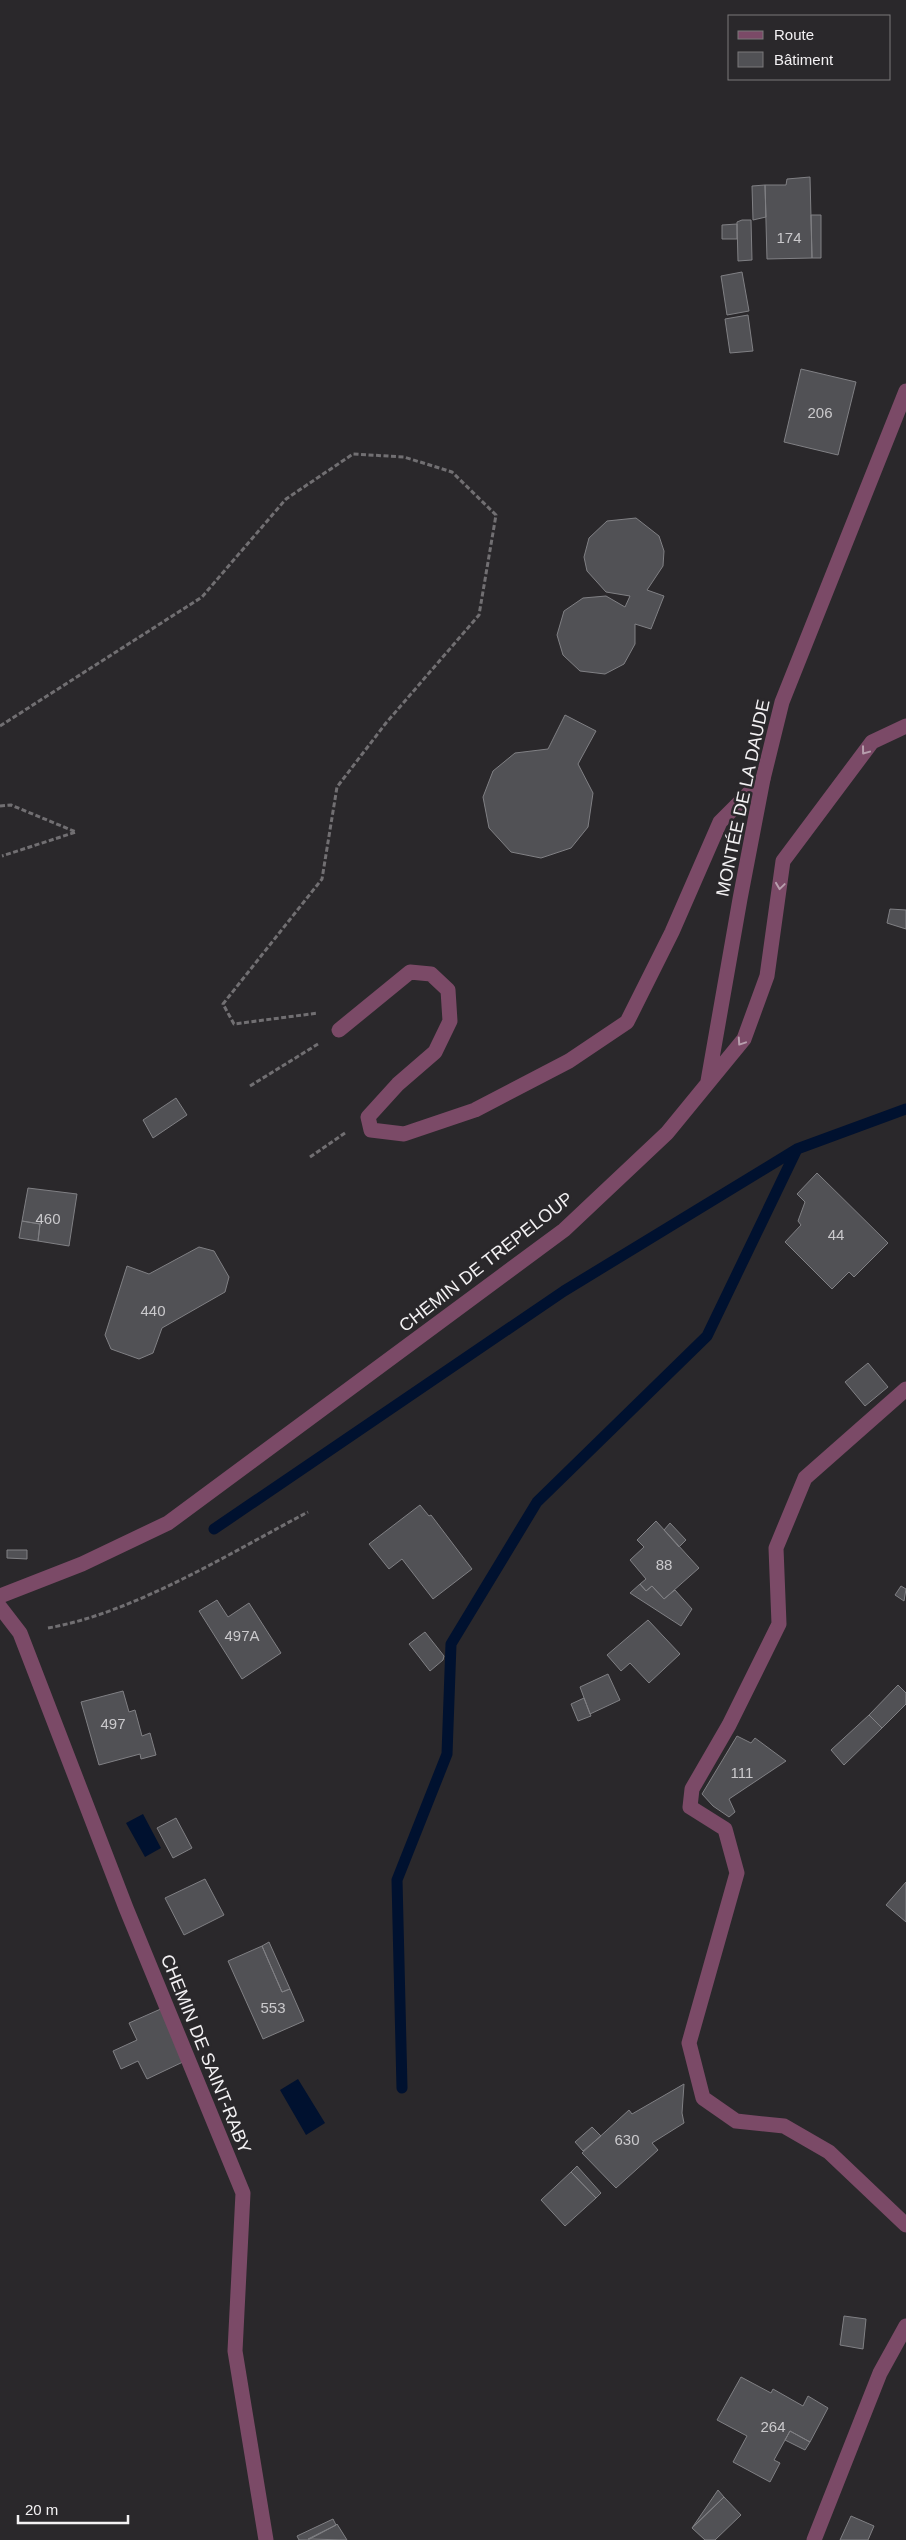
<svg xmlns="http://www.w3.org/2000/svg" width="906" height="2540" font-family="Helvetica,sans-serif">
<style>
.water{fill:#00112f}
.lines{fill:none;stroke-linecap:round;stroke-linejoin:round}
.stream{stroke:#00112f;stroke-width:11}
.building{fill:#515155;stroke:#808084}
.path{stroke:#716f72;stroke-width:3;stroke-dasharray:5 2.5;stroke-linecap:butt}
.lane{stroke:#7b4a67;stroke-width:15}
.street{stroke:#7b4a67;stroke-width:15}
.oneway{stroke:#b79ead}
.labels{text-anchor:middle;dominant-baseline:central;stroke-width:5;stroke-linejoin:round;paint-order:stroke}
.number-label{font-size:15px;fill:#cac9cc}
.street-label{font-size:18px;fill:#f3f1f3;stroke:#2a282b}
</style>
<rect width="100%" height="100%" fill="#2a282b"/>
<!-- water -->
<path class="water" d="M143,1814L161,1848L145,1857L126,1823Z
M298,2079L325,2123L306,2135L280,2090Z"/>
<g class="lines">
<!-- stream -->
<path class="stream" d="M214,1529L564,1291L797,1149L906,1109
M402,2088L397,1880L447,1754L451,1644L537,1502L707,1336L797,1149"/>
</g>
<!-- building -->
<path class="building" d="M810,177L812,258L767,259L765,185H786L787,179Z
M765,185L766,217L753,220L752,186Z
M811,215H821V258H812Z
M742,220H751L752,260L738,261L737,224V222Z
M737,224V239H722V225Z
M742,272L749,311L727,315L721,276Z
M748,315L753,351L730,353L725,319Z
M801,369L856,382L838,455L784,442Z
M636,518L659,536L664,551L663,566L647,590L664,596L651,629L635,624V644L624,664L605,674L580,671L563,655L557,635L564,611L583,598L606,596L625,607L630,596L606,592L587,571L584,557L589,538L607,521Z
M565,715L596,731L578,764L593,793L588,827L571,848L541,858L511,852L489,828L483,797L493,771L515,753L548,749Z
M890,909L906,910V929L887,923Z
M176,1098L187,1115L153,1138L143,1120Z
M817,1173L888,1243L854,1277L849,1272L832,1289L785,1242L801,1225L798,1221L805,1202L797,1194Z
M28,1188L77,1194L69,1246L38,1241L40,1224L22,1221Z
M22,1221L40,1224L38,1241L19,1238Z
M199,1247L214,1251L229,1277L225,1292L162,1328L153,1353L139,1359L111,1349L105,1335L127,1266L149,1274Z
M868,1363L888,1387L865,1406L845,1382Z
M420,1505L429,1516L431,1515L472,1569L433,1599L402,1559L389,1569L369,1544Z
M656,1521L699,1568L664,1599L652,1586L646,1591L640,1584L646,1579L630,1560L644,1547L637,1540Z
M670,1523L686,1540L679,1547L664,1530Z
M7,1550H27V1559L7,1558Z
M640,1584L646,1591L652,1586L664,1599L675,1590L692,1609L681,1626L630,1593Z
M901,1586L906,1589L904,1601L895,1595Z
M217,1600L228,1617L249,1603L281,1653L242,1679L199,1611Z
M648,1620L680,1654L649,1683L630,1663L621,1671L607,1655Z
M425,1632L444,1656L443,1660L430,1671L409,1644Z
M608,1674L620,1700L590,1714L580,1687Z
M898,1685L906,1693V1704L882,1728L869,1715Z
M123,1691L129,1712L135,1710L142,1736L150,1733L156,1755L141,1759L140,1754L99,1765L81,1702Z
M584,1698L591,1716L578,1721L571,1704Z
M869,1715L882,1728L844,1765L831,1750Z
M737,1736L751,1743L755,1738L786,1761L729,1799L735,1812L729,1817L713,1806L702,1794Z
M176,1818L192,1848L173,1858L157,1828Z
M205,1879L224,1915L184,1935L165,1898Z
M906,1882V1922L886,1905Z
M269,1942L290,1989L282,1992L262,1946Z
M262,1946L282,1992L290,1989L304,2021L263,2039L228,1961Z
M163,2008L185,2061L147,2079L138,2061L121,2069L113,2051L137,2040L129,2023Z
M684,2084L682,2113L684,2123L652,2143L658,2150L616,2188L582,2153L629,2110L632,2114Z
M592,2127L601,2136L583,2151L575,2142Z
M577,2166L601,2193L596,2198L571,2172Z
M571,2172L596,2198L565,2226L541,2200Z
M844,2316L866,2319L863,2349L840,2345Z
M741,2377L771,2393L773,2389L803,2406L808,2396L828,2408L810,2442L790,2431L774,2460L780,2463L770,2482L733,2462L747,2436L717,2420Z
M790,2431L810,2442L805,2450L785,2440Z
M718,2490L724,2497L692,2528Z
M724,2497L741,2515L715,2540H705L692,2528Z
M851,2516L874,2526L868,2540H840Z
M333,2519L336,2525L308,2540H299L297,2536Z
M337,2524L347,2540L308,2539L336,2525Z"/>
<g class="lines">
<!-- path -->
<path class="path" d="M0,726L202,597L286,499L353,454L404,457L452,472L496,515L479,615L386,723L337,787L322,879L223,1004L234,1024L318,1013
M0,806L11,805L76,832L2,856
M250,1086L318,1044
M310,1157L345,1133
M48,1628C134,1613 230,1553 308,1512"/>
<!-- lane -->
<path class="lane" d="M339,1030L410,972L431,974L448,990L450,1021L435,1052L398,1084L368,1117L371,1130L404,1134L475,1110L569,1061L627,1022L672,932L720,822L763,779"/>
<!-- street -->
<path class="street" d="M708,1081L740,899L763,779L782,702L906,391
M906,1389L805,1478L776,1548L779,1624L729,1725L692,1789L690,1807L725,1829L737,1873L689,2043L703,2098L736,2121L784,2126L829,2152L906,2225
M0,1596L82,1564L168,1523L564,1230L667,1133L744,1039L767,976L783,861L872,742L906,726
M0,1607L20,1633L126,1908L243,2193L235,2351L266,2540
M814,2540L880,2373L906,2326"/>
</g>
<!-- one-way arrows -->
<defs><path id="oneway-chevron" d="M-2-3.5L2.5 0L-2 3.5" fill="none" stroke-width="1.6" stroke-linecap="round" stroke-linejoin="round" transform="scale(1.25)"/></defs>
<g class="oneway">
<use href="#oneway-chevron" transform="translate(865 751) rotate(127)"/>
<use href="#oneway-chevron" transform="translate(780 886) rotate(98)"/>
<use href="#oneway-chevron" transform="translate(741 1042) rotate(124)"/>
</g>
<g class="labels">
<!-- number labels -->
<g class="number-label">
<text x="789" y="237">174</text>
<text x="820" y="412">206</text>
<text x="48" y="1218">460</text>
<text x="836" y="1234">44</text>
<text x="153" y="1310">440</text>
<text x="664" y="1564">88</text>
<text x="242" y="1635">497A</text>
<text x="113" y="1723">497</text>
<text x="742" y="1772">111</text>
<text x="273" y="2007">553</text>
<text x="627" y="2139">630</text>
<text x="773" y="2426">264</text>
</g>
<!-- street labels -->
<g class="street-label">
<text transform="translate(743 798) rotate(-78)">MONTÉE DE LA DAUDE</text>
<text transform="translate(486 1262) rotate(-38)">CHEMIN DE TREPELOUP</text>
<text transform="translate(206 2054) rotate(68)">CHEMIN DE SAINT-RABY</text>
</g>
</g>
<!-- legend -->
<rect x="728" y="15" width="162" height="65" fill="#2a282b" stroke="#7a787b"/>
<rect x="738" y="31" width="25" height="8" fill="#7b4a67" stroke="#7a787b"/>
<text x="774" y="40" font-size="15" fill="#f3f1f3">Route</text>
<rect x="738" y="52" width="25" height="15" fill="#515155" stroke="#7a787b"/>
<text x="774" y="65" font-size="15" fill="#f3f1f3">Bâtiment</text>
<!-- scale -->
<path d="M18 2515v8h110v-8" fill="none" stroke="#f3f1f3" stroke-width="2.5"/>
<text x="25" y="2515" font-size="15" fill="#f3f1f3" stroke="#2a282b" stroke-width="4" paint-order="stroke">20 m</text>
</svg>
